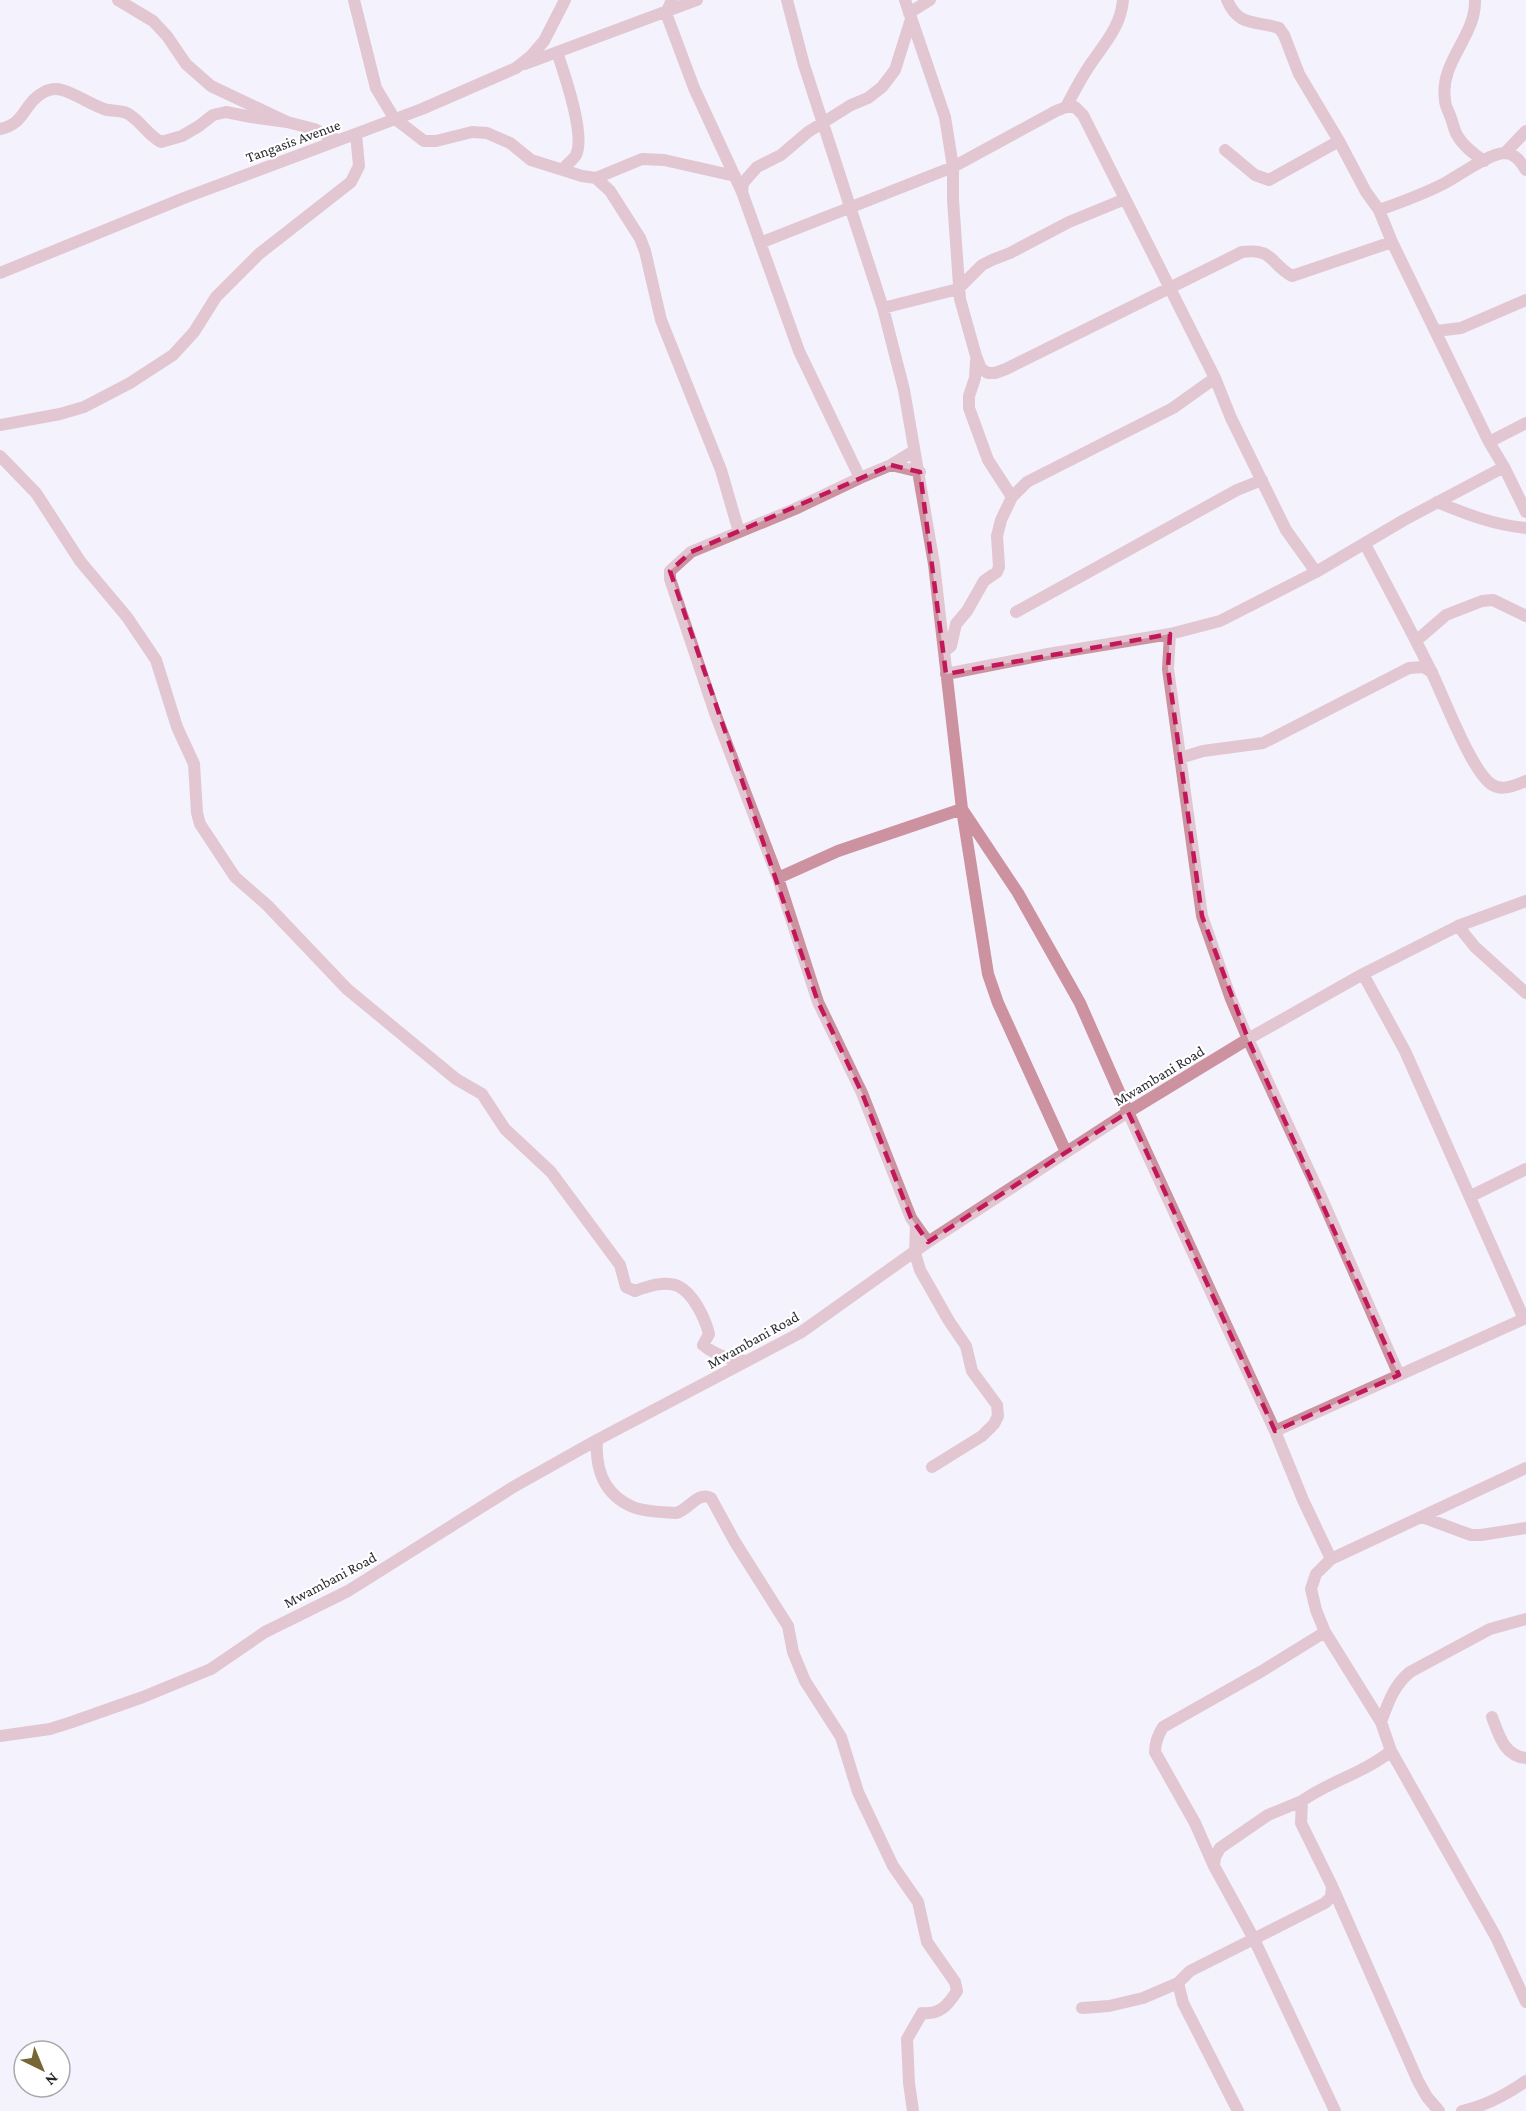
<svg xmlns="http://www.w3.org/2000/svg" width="1526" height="2111" font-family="'Crimson Pro',serif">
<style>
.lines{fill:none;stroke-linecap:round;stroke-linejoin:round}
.minor{stroke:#cd929f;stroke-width:12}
.marked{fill:none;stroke:#c2185b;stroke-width:4.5;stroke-dasharray:12 8;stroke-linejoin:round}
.labels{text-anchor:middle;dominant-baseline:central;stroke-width:4.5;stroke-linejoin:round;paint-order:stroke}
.street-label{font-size:15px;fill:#29282e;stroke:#fff}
</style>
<rect width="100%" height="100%" fill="#f4f2fc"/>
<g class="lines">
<!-- minor -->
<path class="minor" d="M118,0L153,21L167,36L186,64L211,86L287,122L314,129L337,140
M354,0L376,88L394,118L424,141H436L472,132L487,133L510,143L531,160L582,176L596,178L642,159L664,160L735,176
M672,0L666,13L694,88L742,192L799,351L860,478
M787,0L804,65L883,308L904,390L934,564L962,809L1018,893L1080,1003L1128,1112L1275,1431L1303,1500L1331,1559
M905,0L945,117L953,167V200L960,299L976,356L981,369L988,373H995L1006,369L1242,252C1274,248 1269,263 1292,276L1392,242
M1227,0C1239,28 1256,20 1279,28L1284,35L1299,74L1339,141L1366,192L1379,210L1392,242L1489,442L1504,467L1526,512
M1475,0C1476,37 1439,62 1445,100C1445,106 1449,112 1451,118C1453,123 1454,130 1457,135C1463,146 1474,154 1484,161
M909,13L930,0
M557,52C564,73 586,135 576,155C573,160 567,164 563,169
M525,64L697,0
M1066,107C1074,92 1082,76 1092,62C1106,42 1121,25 1123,0
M0,129C26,124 23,103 44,92C50,89 56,88 62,90C76,94 90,104 104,109C112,112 123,109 130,115C142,123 148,135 161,142L182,136L199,126L213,115L226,112L251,117L287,122
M1225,150L1255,175L1269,180L1339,141
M1505,153L1526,131
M596,178L610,191L640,238L645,251L661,320L721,470L739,532
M742,192L743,183L757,167L781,155L808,132L851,105L868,98L882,87L895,70L911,19
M1379,210C1402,202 1424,194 1445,183C1460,175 1488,154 1504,153C1515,153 1521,162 1526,170
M760,243L953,167L1056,111L1066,107H1075L1083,115L1215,378L1231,418L1286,530L1316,572
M0,273L184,198L422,109L516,68L531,56L544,41L565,0
M883,308L958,289L982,265L992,260L1010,253L1069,222L1125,199
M1436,331L1461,328L1526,300
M976,361L975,378L969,396V408L988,460L1012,497
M0,425L60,414L84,407L130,383L173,355L194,332L216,297L259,254L351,182L359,166L356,134
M1489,442L1526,423
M914,451L891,465L860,478L795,509L691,552L670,571V579L715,713L778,878L818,1002L862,1093L911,1218L928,1242
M0,456L36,493L80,561L127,617L156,660L177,727L194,764L197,813L200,824L235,877L267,905L347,989L456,1079L482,1094L505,1129L551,1172L620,1265L626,1287L635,1291C646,1287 665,1280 678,1286C693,1293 705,1318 709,1334L703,1345C717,1356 729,1359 746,1361
M891,465L920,472
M1437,502C1466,514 1494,525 1526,528
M1365,544C1387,586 1410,628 1431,671C1443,695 1471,770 1491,784C1502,792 1515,785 1526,781
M1016,612L1237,490L1262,480
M1416,641L1446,615L1482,601L1493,600L1526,616
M944,651L951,646L956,624L967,611L984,581L997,572L999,567L997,536L1001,520L1012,497L1027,482L1173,408L1215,378
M946,674L1048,654L1170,634
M1180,758L1203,751L1263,743L1409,668L1423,667L1432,672
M778,878L838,851L962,809L988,974L998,1003L1066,1152
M1458,926L1475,947L1526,993
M1363,974L1405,1051L1524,1319
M1471,1196L1526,1169
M916,1226L915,1253L920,1270L949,1321L966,1346L972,1371L997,1405L998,1416L994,1424L982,1436L932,1467
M1399,1375L1322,1199L1248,1039L1231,999L1202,916L1168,669L1170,634L1220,621L1316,572L1404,520L1504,467
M1275,1431L1526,1318
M597,1440C595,1469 604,1495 633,1507C645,1512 662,1512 676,1513C688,1511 697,1491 711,1498L735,1542L788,1626L793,1652L805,1681L841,1737L858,1792L893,1866L918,1902L927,1942L955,1982L957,1991C948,2005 940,2015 922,2013L907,2039L909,2083L913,2111
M1422,1517L1471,1535H1481L1526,1528
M1492,1717C1499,1735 1504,1756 1526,1758
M1381,1722C1388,1703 1394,1685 1410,1672L1490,1629L1526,1619
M0,1736L50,1729L72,1722L143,1697L211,1669L265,1632L348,1591L515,1486L597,1440L800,1333L928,1242L1128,1112L1248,1039L1363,974L1458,926L1526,901
M1391,1751L1496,1937L1526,2002
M1302,1801L1268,1815L1220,1848L1215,1857L1214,1866L1254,1939L1335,2111
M1214,1866L1195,1823L1155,1752C1155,1742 1158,1735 1163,1727L1262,1671L1325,1632
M1332,1886L1418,2081L1427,2097L1439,2111
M1082,2008L1109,2006L1143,1998L1178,1983
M1238,2111L1183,2003L1178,1983L1190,1971L1325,1903L1331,1897L1332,1886L1301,1823L1302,1801C1330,1781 1364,1773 1391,1751L1381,1722L1325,1632L1316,1610L1311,1589L1316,1574L1331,1559L1526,1468
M1462,2111C1486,2106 1506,2095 1526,2081"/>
</g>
<!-- marked area -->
<path d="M0 0H1526V2111H0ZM891,465L920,472L946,674L1170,634L1168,669L1202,916L1248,1039L1399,1375L1275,1431L1128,1112L928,1242L911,1218L862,1093L818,1002L670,571L691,552Z" fill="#f4f2fc" fill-opacity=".55" fill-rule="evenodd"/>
<path class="marked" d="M891,465L920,472L946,674L1170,634L1168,669L1202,916L1248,1039L1399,1375L1275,1431L1128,1112L928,1242L911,1218L862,1093L818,1002L670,571L691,552Z"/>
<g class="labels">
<!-- street labels -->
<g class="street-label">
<text transform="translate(293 141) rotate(-20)">Tangasis Avenue</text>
<text transform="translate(1159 1076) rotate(-31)">Mwambani Road</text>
<text transform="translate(753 1340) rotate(-29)">Mwambani Road</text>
<text transform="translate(330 1580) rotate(-28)">Mwambani Road</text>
</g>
</g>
<!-- north arrow -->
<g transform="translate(42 2069) rotate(137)"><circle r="28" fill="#ffffff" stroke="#a9a9ab" stroke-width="1.5"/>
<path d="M0-4.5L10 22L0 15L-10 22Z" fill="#766735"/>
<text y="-9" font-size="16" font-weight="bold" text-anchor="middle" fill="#29282e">N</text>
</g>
</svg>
